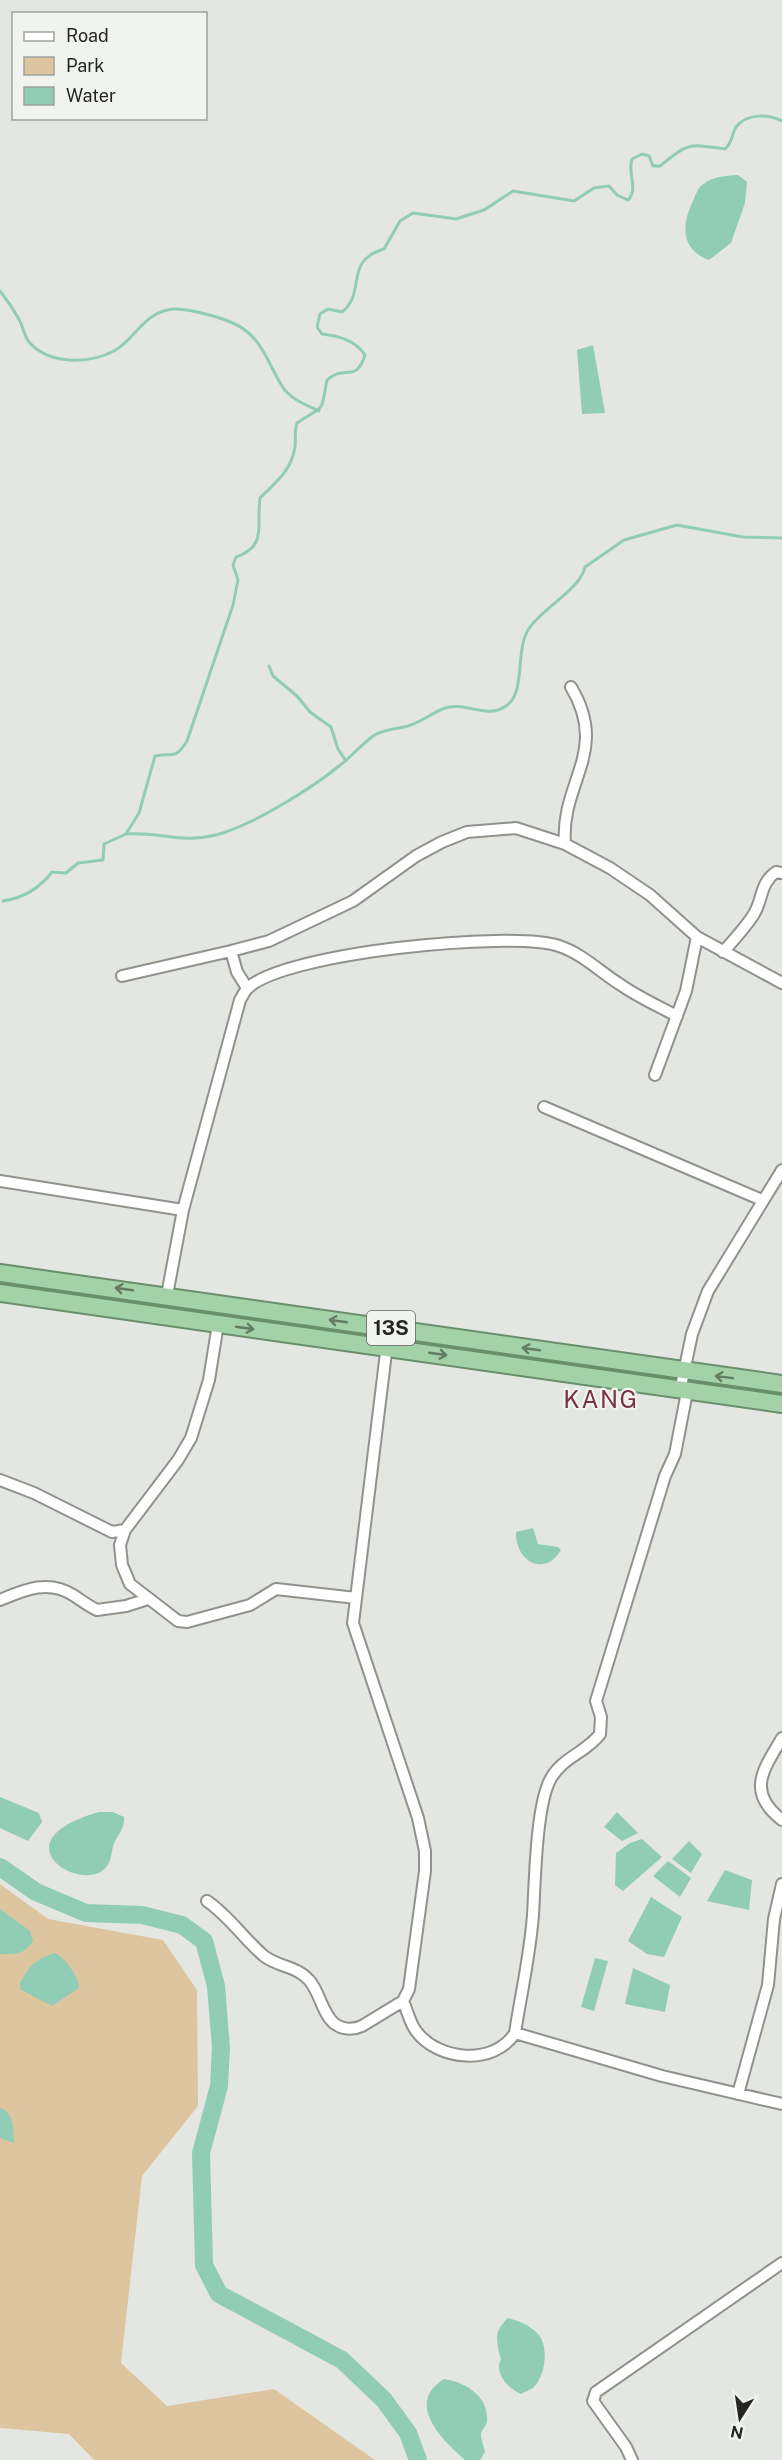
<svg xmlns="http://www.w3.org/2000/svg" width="782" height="2460" font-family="'Public Sans',sans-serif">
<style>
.green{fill:#ddc5a0}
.water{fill:#91ccb7}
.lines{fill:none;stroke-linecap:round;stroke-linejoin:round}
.stream{stroke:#91ccb7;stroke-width:3}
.river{stroke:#91ccb7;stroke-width:18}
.minor-casing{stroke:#90938d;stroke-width:14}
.trunk-casing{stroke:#688f6c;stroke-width:20}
.minor{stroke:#fff;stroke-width:10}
.trunk{stroke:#a3d2a8;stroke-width:16}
.oneway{stroke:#647c66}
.labels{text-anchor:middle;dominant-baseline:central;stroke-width:4.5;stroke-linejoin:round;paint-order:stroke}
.shield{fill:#f1f4ee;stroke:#626461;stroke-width:1.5}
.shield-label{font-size:20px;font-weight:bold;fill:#252624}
.quarter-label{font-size:24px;letter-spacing:1.5px;fill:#7a3340;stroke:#f1f4ee}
</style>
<rect width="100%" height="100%" fill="#e4e7e1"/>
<!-- green -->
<path class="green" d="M0,1884L48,1919L163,1940L197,1990L198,2106L142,2176L121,2363L167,2406L274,2389L375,2460H94L69,2434L0,2428Z"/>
<!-- water -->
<path class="water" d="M738,175L747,182L745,203L731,243L709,260C681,250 681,225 693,201C695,196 698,188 702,185C713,176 725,176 738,175Z
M593,345L605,413L582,414L577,350Z
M533,1528L538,1544L558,1547L561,1550C544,1578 515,1561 516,1532Z
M0,1797L39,1813L42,1822L28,1841L0,1828Z
M99,1812H113L124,1817C125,1830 117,1834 113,1846C111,1855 111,1865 102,1871C74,1890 0,1840 99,1812Z
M617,1812L638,1833L622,1841L604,1827Z
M642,1839L662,1857L623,1891L615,1885L616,1853L630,1843Z
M689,1841L702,1854L691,1873L672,1859Z
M668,1861L691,1878L680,1897L653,1876Z
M725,1870L752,1880L749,1910L707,1901Z
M651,1897L682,1917L664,1957L647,1954L628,1941Z
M0,1909L30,1931L33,1941C24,1955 16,1954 0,1954Z
M55,1953C65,1958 79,1976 79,1988L52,2006L21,1990L20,1984C27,1967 37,1958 55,1953Z
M595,1958L608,1961L594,2011L581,2007Z
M633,1968L670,1985L665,2012L625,2004Z
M0,2108C14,2111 14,2131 14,2143L0,2138Z
M508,2318C519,2321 530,2325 538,2334C549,2346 546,2376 533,2388C530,2390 524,2392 521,2394C510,2389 498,2378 499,2365C500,2359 502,2362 500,2356C496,2339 494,2331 508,2318Z
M444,2379C465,2382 489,2396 487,2421C487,2425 482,2429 481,2434C481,2439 484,2447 485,2452L480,2460H465C441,2439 405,2403 444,2379Z"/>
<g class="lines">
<!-- stream -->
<path class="stream" d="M0,291C8,301 14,310 20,321C23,328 25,337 29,342C49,365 89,364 114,351C134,340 142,316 167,310C182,306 219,317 233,323C262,336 267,362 282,386C290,399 306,405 319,411
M269,666L273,676L297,696L310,712L331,727L338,749L346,761
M126,834C159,831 181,844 216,835C251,826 311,789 339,766C351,757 361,745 373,736C383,729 397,729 408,726C421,722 432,713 445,708C465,701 486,720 506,706C526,693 515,652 528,630C542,608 580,590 585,567L624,540L677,525L743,537L782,538
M3,901C24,898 39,889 52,872L66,873L78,863L103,860L104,844L126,834L139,813L155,756C174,752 174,761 187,741L233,605L238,580L233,565L236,557C268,546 256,525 260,498C277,481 291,471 295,447C296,438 294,432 297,423C326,403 320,416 327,380C344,364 356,384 365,355C355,340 339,336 322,334L317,327L320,314L328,309L342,312C367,292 343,261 384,249L400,221L413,213L456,219L484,210L513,191L574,201L594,188L609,186L617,195L628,200C639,188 627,174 632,159L642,154L649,156L653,166H660C689,142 689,144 725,149C733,142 731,135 736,127C747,113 768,114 782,121"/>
<!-- river -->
<path class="river" d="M0,1867L36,1892L86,1913L142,1915L182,1925L204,1941L216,1986L221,2048L219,2086L201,2153L204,2265L219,2294L342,2360L384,2400L408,2433L418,2460"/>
<defs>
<path id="minor" d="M565,844C560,782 610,752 571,687
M723,952C734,940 745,928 754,914C763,899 760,883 776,872L782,873
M122,976L231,951
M247,988L237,972L231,951L269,941L353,901L416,856L442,842L467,832L516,828L565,844L610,868L650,895L697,937L782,983
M655,1075L686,991L697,937
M544,1107L762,1200
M0,1181L183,1210
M167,1295L183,1210L240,1000C242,997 244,992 247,989C280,953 512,930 559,946C583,954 600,972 621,985C638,997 658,1006 677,1016
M218,1324L209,1380L191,1438L178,1460L125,1530L120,1545L122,1565L130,1584L178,1621L187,1622L250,1605L276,1589L356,1598
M680,1391L692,1334L708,1291L782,1170
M0,1480L34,1493L112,1532L125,1530
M0,1600C24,1590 48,1579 73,1595C81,1600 88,1606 97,1610L126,1606L148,1599
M782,1738C763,1770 746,1792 782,1820
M207,1901C229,1916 244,1939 264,1956C278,1967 297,1966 309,1980C320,1992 322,2014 335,2024C344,2030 353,2030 362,2026L403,2001L409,1989L425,1871V1851L418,1818L353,1623L389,1328
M403,2001C407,2010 410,2023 416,2031C438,2061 494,2066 515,2033L662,2076L782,2104
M515,2033C521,1994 530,1955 533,1915C535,1882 536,1807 550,1780C562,1757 586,1753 600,1734L601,1717L596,1701L665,1476L675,1454L687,1392
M738,2094L768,1985L774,1919L782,1884
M632,2460L626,2447L593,2401L596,2392L782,2263"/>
<path id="trunk" d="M0,1273L782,1384
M0,1293L782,1404"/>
</defs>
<!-- minor casing -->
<use href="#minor" class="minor-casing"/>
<!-- trunk casing -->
<use href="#trunk" class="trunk-casing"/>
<!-- minor -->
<use href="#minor" class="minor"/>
<!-- trunk -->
<use href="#trunk" class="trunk"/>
</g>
<!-- one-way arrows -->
<defs><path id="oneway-shaft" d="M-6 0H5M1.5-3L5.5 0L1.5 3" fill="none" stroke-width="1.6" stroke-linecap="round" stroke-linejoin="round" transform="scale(1.5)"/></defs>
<g class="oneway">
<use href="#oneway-shaft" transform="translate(124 1289) rotate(-172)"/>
<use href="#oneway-shaft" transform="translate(338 1321) rotate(-172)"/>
<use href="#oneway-shaft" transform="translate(245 1328) rotate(8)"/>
<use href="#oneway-shaft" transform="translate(531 1349) rotate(-172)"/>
<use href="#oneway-shaft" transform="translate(438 1354) rotate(8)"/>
<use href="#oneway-shaft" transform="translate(724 1377) rotate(-173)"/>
</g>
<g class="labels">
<!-- shield labels -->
<rect class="shield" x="367" y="1311" width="48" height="34" rx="4.5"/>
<g class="shield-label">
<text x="391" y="1328">13S</text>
</g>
<!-- quarter labels -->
<g class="quarter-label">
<text x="601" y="1399">KANG</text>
</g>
</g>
<!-- legend -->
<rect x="12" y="12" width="195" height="108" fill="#f1f4ee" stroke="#9fa29d" stroke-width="1.5"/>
<rect x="24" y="32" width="30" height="9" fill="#ffffff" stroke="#9fa29d" stroke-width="1.5"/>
<text x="66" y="42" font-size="18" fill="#252624">Road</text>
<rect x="24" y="57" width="30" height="18" fill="#ddc5a0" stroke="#9fa29d" stroke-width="1.5"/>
<text x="66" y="72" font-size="18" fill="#252624">Park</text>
<rect x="24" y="87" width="30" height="18" fill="#91ccb7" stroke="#9fa29d" stroke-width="1.5"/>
<text x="66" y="102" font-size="18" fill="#252624">Water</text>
<!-- north arrow -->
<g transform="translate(740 2418) rotate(192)" stroke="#f1f4ee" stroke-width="4.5" paint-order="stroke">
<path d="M0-4.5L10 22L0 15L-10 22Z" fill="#252624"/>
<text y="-9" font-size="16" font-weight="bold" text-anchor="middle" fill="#252624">N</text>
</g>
</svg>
